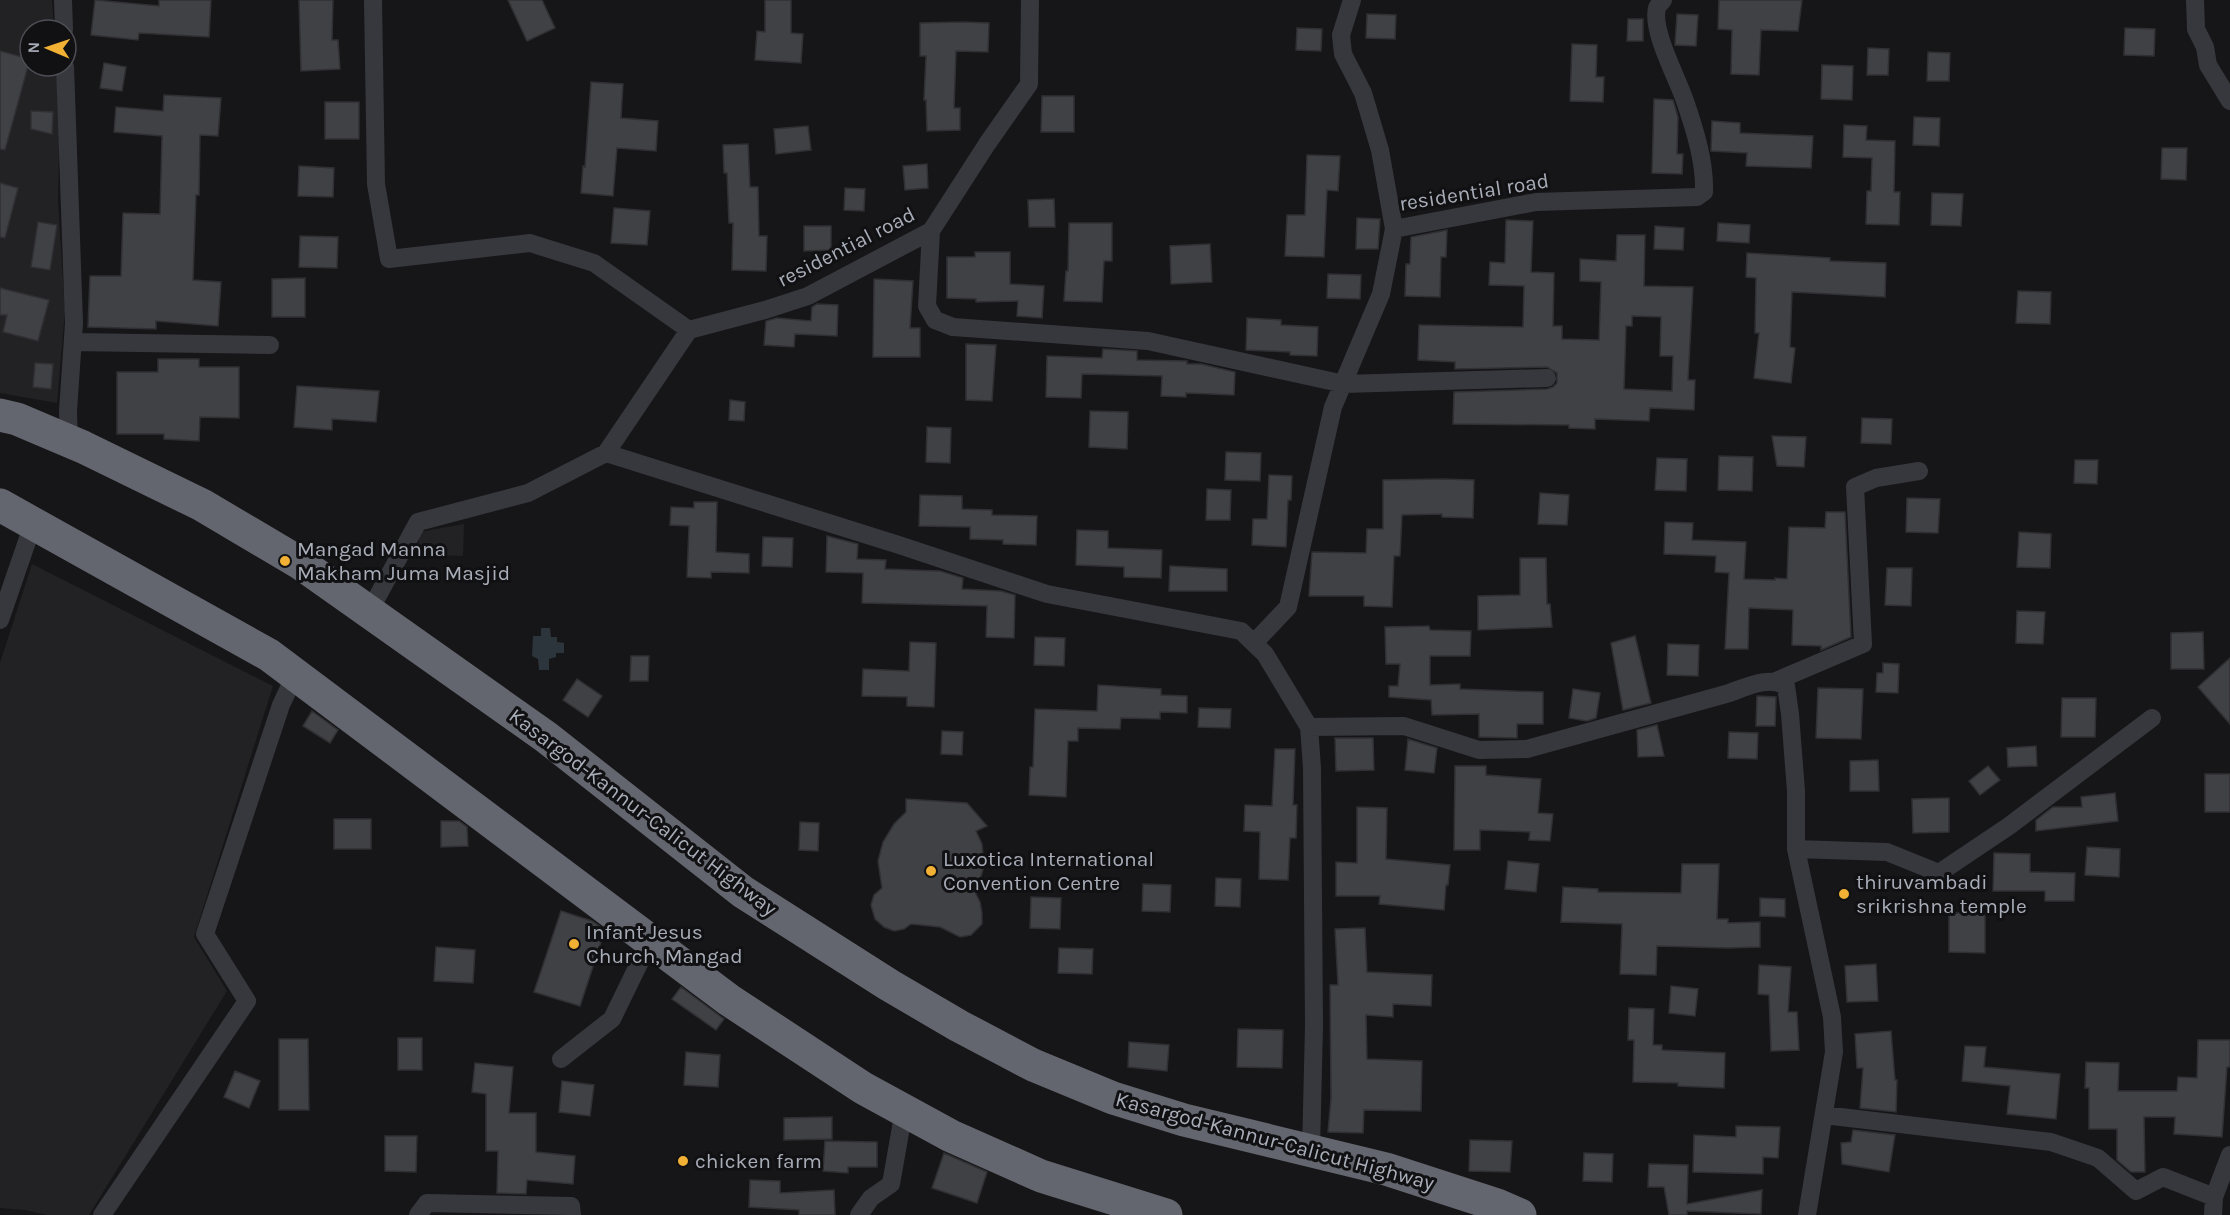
<svg xmlns="http://www.w3.org/2000/svg" width="2230" height="1215" font-family="Karla,sans-serif">
<style>
.built{fill:#222225}
.water{fill:#2c353c}
.building{fill:#404145;stroke:#303034;stroke-width:1.5;fill-rule:evenodd}
.lines{fill:none;stroke-linecap:round;stroke-linejoin:round}
.street{stroke:#37383d;stroke-width:18}
.highway{stroke:#63666e;stroke-width:33}
.poi-dot{fill:#f2b134;stroke:#111113;stroke-width:2}
.labels{text-anchor:middle;dominant-baseline:central;stroke-width:6;stroke-linejoin:round;paint-order:stroke}
.street-label{font-size:21px;fill:#a8adb8;stroke:#111113}
.poi-label{font-size:21px;fill:#a8adb8;stroke:#111113;text-anchor:start}
</style>
<rect width="100%" height="100%" fill="#161618"/>
<!-- built -->
<path class="built" d="M0,0H52L54,30H30V66H58L60,89L58,201L65,311L57,403L0,393Z
M464,524L463,556L418,554L419,532Z
M32,564L273,686L194,937L227,991L89,1215H47L25,1210L0,1208V663Z"/>
<!-- water -->
<path class="water" d="M541,628H550L551,637H557V642L564,643V653H556V657L549,659V670H539L538,659L532,656L533,636H541Z"/>
<!-- building -->
<path class="building" d="M95,0L159,6V0H211L209,37L139,33L138,40L91,35Z
M299,0H333L332,40H338L340,69L301,71Z
M508,0H542L555,28L527,41Z
M765,0H791V33L803,34L801,63L755,60L757,31L765,32Z
M1719,0H1802L1798,31L1761,30L1759,75L1731,74L1732,30L1718,29Z
M1367,14L1396,15L1395,39L1366,38Z
M1677,14L1698,15L1696,46L1675,45Z
M1628,19H1643V41H1627Z
M963,22L989,23L988,52L956,51L954,108H960V130L927,131L926,100H924L926,56H920V23Z
M1297,28L1322,29L1321,51L1296,50Z
M2125,28L2155,29L2154,56L2124,55Z
M1572,44L1597,45L1596,77H1604L1603,102L1570,101Z
M1868,48L1889,49L1888,75H1867Z
M0,51L30,59L5,150L0,149Z
M1928,52L1950,53L1949,81H1927Z
M104,63L126,67L122,91L100,88Z
M1822,65L1853,66L1852,100L1821,99Z
M591,82L623,84L621,118L658,121L656,151L617,148L613,196L581,193L583,166L585,167Z
M164,95L221,98L218,136L200,135L199,195H196L193,280L221,282L218,326L156,321V329L88,327L90,276H121L123,213L160,214L162,136L114,132L116,107L163,111Z
M1042,96H1074V132H1041Z
M1654,99L1673,100L1678,117L1677,154H1683L1682,174L1652,173Z
M325,102H359V139H325Z
M31,111L53,112L52,134L31,129Z
M1914,117L1940,118L1939,146L1913,145Z
M1712,121L1740,123V133L1813,136L1811,168L1746,166L1747,153L1711,151Z
M1844,125L1867,126L1866,140L1895,141L1894,192H1900L1899,225L1866,224L1867,191H1871L1872,158L1843,157Z
M808,126L811,150L776,154L774,129Z
M748,144L750,187H758L759,236H767L766,271L732,270L733,223H729L727,173H724L723,145Z
M2162,148H2187L2186,180L2161,179Z
M1307,155L1340,156L1338,191L1327,190L1324,257L1285,256L1287,215H1305Z
M927,164L928,188L905,190L903,166Z
M299,166L334,168L333,197L298,196Z
M0,183L18,188L5,238L0,237Z
M845,188L865,189L864,211L844,210Z
M1932,193L1963,194L1961,226L1931,225Z
M1054,199L1055,227H1029L1028,200Z
M614,208L650,211L647,245L611,243Z
M1357,218L1380,219L1378,249H1356Z
M1506,220L1533,221L1531,272L1554,273L1553,326H1562V339L1599,340L1601,282L1580,281V259L1616,261L1617,235H1645L1644,286L1693,287L1688,380H1695L1694,410L1650,408L1649,421L1595,419V429L1569,428V425L1453,424L1454,392L1547,389L1553,387L1557,383V373L1547,367L1455,369V362L1418,360L1419,325L1523,327L1524,286L1489,285L1490,262L1505,263ZM1632,316L1661,317L1660,356H1673L1672,391L1624,389L1626,326H1632Z
M38,222L57,225L50,270L31,267Z
M1069,223H1112V261H1104L1102,302L1064,301L1066,271H1068Z
M1718,223L1750,225L1749,243L1717,241Z
M804,226H831V250L804,251Z
M1655,226L1684,228L1683,250L1654,249Z
M1447,230L1446,257H1441L1440,297L1405,296L1406,264H1410L1411,237Z
M300,236L338,237L337,268L299,267Z
M1210,244L1212,282L1171,284L1170,246Z
M975,252H1010V284L1044,286L1042,318L1017,316L1018,301L976,302V299L947,298V257H975Z
M1747,253L1830,258V261L1886,263L1885,297L1792,292L1790,347L1795,348L1791,383L1754,378L1759,333H1755L1756,278L1746,277Z
M1328,274L1361,275L1360,299L1327,298Z
M305,278V317H272V279Z
M874,279L913,281L910,328H920V357H873Z
M0,288L49,300L38,341L3,332L7,315H0Z
M2018,291L2051,292L2050,324L2016,323Z
M817,304L838,305L837,336L795,334L794,347L764,345L766,321L777,318L811,321L812,307Z
M1247,318L1281,320V325L1318,327L1317,356L1290,355V352L1246,350Z
M966,344L996,345L992,401L966,400Z
M1103,349L1137,351V360L1187,361V364H1201L1235,372L1234,395L1186,393V397L1161,396L1162,376L1082,374L1081,398L1046,397L1047,356L1102,358Z
M158,359H199V367H239V418L200,417L199,441L164,439V434H117V372H158Z
M35,363L53,364L51,389L33,387Z
M297,386L379,391L376,422L332,419V430L294,427Z
M730,400L745,402L744,421L729,420Z
M1090,411L1128,412L1127,449L1089,447Z
M1862,418L1892,419L1891,444L1861,443Z
M927,427L951,428L950,463L926,462Z
M1772,436L1806,437L1804,467L1777,466Z
M1226,452L1261,453L1260,481L1225,480Z
M1719,456L1753,457L1752,491L1718,490Z
M1657,458L1687,459L1686,491L1655,490Z
M2075,460H2098L2097,484L2074,483Z
M1269,475L1292,476L1291,500H1288L1286,547L1252,545L1253,519H1267Z
M1443,479L1474,480L1473,518L1442,517V514L1402,515L1400,556H1394L1392,607L1364,606V596H1309L1312,552L1366,553L1367,529H1383V480Z
M1207,489L1231,490L1230,520H1206Z
M1540,493L1569,495L1567,525L1538,524Z
M920,495L962,496V509L992,510V515L1037,516L1036,545L1003,544V540L970,539V527L919,526Z
M1907,498L1940,499L1938,533L1906,532Z
M694,502H717L716,552L749,554V573L711,572V578L687,577L689,526L670,525L671,507L694,508Z
M1826,512H1845L1851,637L1821,650V646L1792,645L1793,610L1749,608L1748,649H1725L1729,573L1715,572L1716,556L1664,554L1665,522L1693,523L1692,540L1746,542L1744,579L1775,580V578L1787,579L1789,527L1825,528Z
M1077,530L1108,531V548L1162,550L1161,578L1124,577V567L1076,565Z
M2019,532L2051,534L2050,568L2017,567Z
M827,536L858,544L857,559L886,560L885,569L940,571L963,578L962,589L1001,591L1015,595L1014,638L986,637L987,606L862,603L863,573L826,572Z
M763,537L793,538L792,567L762,566Z
M1520,558H1546L1547,604H1550L1552,627L1478,630V596L1520,595Z
M1170,566L1227,569V591H1169Z
M1887,568H1912L1911,606L1885,605Z
M2017,611L2045,612L2043,644L2016,643Z
M1429,626L1430,630L1471,631L1470,656H1430V685L1460,684V689L1543,692V724H1517V738L1479,737V714L1432,715L1431,700L1389,697V686H1398L1400,664H1386L1385,627Z
M2203,632L2204,669H2171V633Z
M1635,636L1651,703L1623,710L1611,643Z
M1035,637L1065,638L1064,666L1034,665Z
M910,642L936,643L934,707L907,706V697L862,696L863,669L909,671Z
M1668,644L1699,645L1698,676L1667,675Z
M631,656H649L648,681H630Z
M2230,658V724L2198,687Z
M1883,663L1899,664L1898,693L1876,692L1877,673H1883Z
M577,679L602,696L588,717L563,700Z
M1098,685L1161,689V695L1187,696V713L1160,712V719L1121,718L1120,729L1078,728V741H1068L1066,797L1029,795L1030,767H1033L1035,709L1097,711Z
M1818,688L1863,689L1861,739L1816,738Z
M1573,689L1600,693L1596,718L1587,721L1569,718Z
M1757,696L1776,697L1775,726H1756Z
M2062,698H2096L2095,737H2061Z
M1199,708L1231,709L1230,728L1198,727Z
M312,711L338,730L330,743L303,726Z
M1657,725L1664,756L1638,757L1637,730Z
M942,731L963,732L962,755L941,754Z
M1729,732L1758,733L1757,759L1728,758Z
M1335,738H1373L1374,770L1336,771Z
M1408,739L1437,748L1434,773L1405,770Z
M2036,746L2037,766L2008,767L2007,748Z
M1275,749H1295L1293,805H1297L1296,838H1290L1288,880L1259,879L1260,832L1244,831L1245,805L1272,806Z
M1878,760L1879,791H1850V761Z
M1455,766H1486V775L1541,779L1538,813L1553,814L1550,841L1529,840L1530,832L1480,830V850H1454Z
M1988,766L2000,780L1980,795L1969,781Z
M2205,774H2230V812H2205Z
M2115,793L2118,821L2036,831V820L2053,807H2082L2081,797Z
M1949,798V832L1913,833L1912,799Z
M906,799L967,803L987,826L976,831L982,844L984,866L976,894L980,902L982,913V924L971,935L960,937L940,927L911,924L904,929L894,931L884,927L875,919L871,905L874,895L882,888L878,861L883,842L894,824L906,812Z
M1357,807L1387,808L1386,859L1450,865L1448,885H1446L1444,910L1379,904L1380,896H1336V862L1357,863Z
M334,819H371V849H334Z
M441,821H459L467,827L468,846L441,847Z
M800,822L819,823L818,851L799,850Z
M2087,847L2120,849L2119,877L2085,875Z
M1994,853L2030,854V872L2075,873L2074,901H2045V891H1993Z
M1508,861L1539,864L1536,892L1505,889Z
M1682,864H1719L1717,919H1728V923L1760,922V947L1727,948L1657,946L1656,975L1620,974L1622,924L1561,922L1563,887L1598,889V892L1681,893Z
M1216,878L1241,879L1240,907L1215,906Z
M1143,884L1171,885L1170,912L1142,911Z
M1031,897L1061,898L1060,929L1030,928Z
M1760,898L1785,899V917L1760,916Z
M561,911L592,921L605,930L580,1006L534,992Z
M1949,913H1985V953L1949,952Z
M1365,928L1367,972L1432,975L1431,1006L1393,1004V1017L1366,1015L1367,1059L1422,1061L1421,1111L1364,1110L1363,1133L1328,1132L1331,1098L1330,985H1338L1335,929Z
M436,947L475,950L473,983L434,981Z
M1059,948L1093,949L1092,974L1058,973Z
M1876,964L1878,1001L1847,1002L1845,966Z
M1759,965L1791,967L1788,1012H1797L1799,1050L1771,1051L1769,995L1758,994Z
M1671,986L1698,989L1695,1016L1669,1013Z
M681,987L724,1019L716,1030L672,999Z
M1629,1008L1654,1009L1653,1045H1662V1050L1725,1053L1724,1088L1678,1086V1083L1633,1082L1634,1040H1628Z
M1238,1029L1283,1030L1282,1068L1237,1067Z
M1891,1031L1895,1080H1897L1896,1112L1860,1108L1863,1068H1857L1855,1034Z
M398,1038H422V1070H398Z
M279,1039H308L309,1110H279Z
M2198,1040H2230V1067H2227L2222,1137L2174,1134L2175,1117H2144L2145,1172H2131L2117,1160V1129H2089V1088H2085L2086,1062L2119,1063L2118,1091H2177L2178,1077L2197,1078Z
M1129,1042L1169,1045L1167,1071L1128,1067Z
M1965,1046L1986,1047L1984,1067L2060,1074L2056,1119L2007,1114L2010,1086L1962,1081Z
M686,1052L720,1055L718,1087L684,1085Z
M475,1063L513,1067L509,1113H536V1152L575,1156L573,1184L527,1180L526,1194L497,1193L498,1151H486V1094L472,1092Z
M235,1071L260,1081L249,1108L224,1097Z
M562,1081L594,1085L590,1116L559,1112Z
M832,1117V1139L784,1140V1118Z
M1736,1126L1780,1127L1778,1158L1763,1157V1174L1693,1172L1694,1135L1736,1137Z
M1853,1130L1895,1135L1889,1172L1842,1164L1841,1143L1851,1142Z
M385,1136H417L416,1172L385,1171Z
M1470,1140L1512,1141L1510,1172L1469,1171Z
M825,1141L877,1142V1167H848V1173L823,1171Z
M944,1153L987,1172L977,1203L932,1188Z
M1584,1153L1613,1154L1612,1182L1583,1181Z
M1649,1164L1688,1165L1687,1204L1762,1190L1761,1214L1687,1211V1215H1669L1664,1187H1648Z
M750,1180L780,1181V1193L834,1190L835,1215H799V1210L749,1207Z"/>
<g class="lines">
<!-- street -->
<path class="street" d="M63,0L64,30
M373,0L376,184L389,259L530,243L594,263L689,330
M1352,0L1341,35L1343,54L1363,93L1380,150L1394,229L1536,202L1697,197L1704,192C1705,162 1695,130 1685,101C1678,79 1651,31 1657,8C1658,5 1661,3 1663,0
M2195,0L2196,29L2205,47L2208,65L2230,101
M65,66L74,323L68,411L69,441
M931,231L927,306L935,320L953,327L1148,341L1344,384L1547,378
M73,342L270,345
M606,453L899,545L1047,594L1241,631L1265,654L1309,727
M369,612L418,522L528,493L606,453L689,330L765,310L808,296L931,231L987,144L1029,84L1030,0
M0,620L33,524
M1254,643L1288,607L1333,407L1381,294L1394,229
M1776,681L1863,644L1855,487L1876,478L1919,471
M1796,849L1887,852L1939,873L2009,826L2152,718
M561,1059L612,1019L650,941
M1824,1115L2051,1142L2098,1158L2136,1191L2163,1177L2214,1197
M1311,1151L1314,1026L1312,768L1309,727L1404,726L1479,750L1527,749L1726,694C1745,688 1767,675 1786,686L1790,714L1796,791V849L1832,1017L1834,1052L1807,1215
M102,1215L247,1001L205,934L281,705L295,675
M418,1215L427,1203L571,1206L572,1215
M859,1215L871,1198L891,1184L904,1110
M2213,1215L2214,1197L2230,1155"/>
<!-- highway -->
<path class="highway" d="M0,415L17,419L83,447L202,505L300,563L546,737L743,892L889,985L959,1026L1033,1065L1113,1098L1184,1120L1386,1169L1497,1205L1520,1215
M0,505L269,655L729,1000L863,1088L951,1136L1041,1176L1166,1215"/>
</g>
<!-- markers -->
<g class="poi-dot">
<circle cx="285" cy="561" r="6"/>
<circle cx="931" cy="871" r="6"/>
<circle cx="1844" cy="894" r="6"/>
<circle cx="574" cy="944" r="6"/>
<circle cx="683" cy="1161" r="6"/>
</g>
<g class="labels">
<!-- street labels -->
<g class="street-label">
<text transform="translate(1474 192) rotate(-9)">residential road</text>
<text transform="translate(846 247) rotate(-27)">residential road</text>
<text transform="translate(643 812) rotate(37)">Kasargod-Kannur-Calicut Highway</text>
<text transform="translate(1275 1141) rotate(15)">Kasargod-Kannur-Calicut Highway</text>
</g>
<!-- poi labels -->
<g class="poi-label">
<text x="297" y="549">Mangad Manna<tspan x="297" dy="24">Makham Juma Masjid</tspan></text>
<text x="943" y="859">Luxotica International<tspan x="943" dy="24">Convention Centre</tspan></text>
<text x="1856" y="882">thiruvambadi<tspan x="1856" dy="24">srikrishna temple</tspan></text>
<text x="586" y="932">Infant Jesus<tspan x="586" dy="24">Church, Mangad</tspan></text>
<text x="695" y="1161">chicken farm</text>
</g>
</g>
<!-- north arrow -->
<g transform="translate(48 48) rotate(272)"><circle r="28" fill="#111113" stroke="#4d4f55" stroke-width="1.5"/>
<path d="M0-4.5L10 22L0 15L-10 22Z" fill="#f2b134"/>
<text y="-9" font-size="16" font-weight="bold" text-anchor="middle" fill="#a8adb8">N</text>
</g>
</svg>
